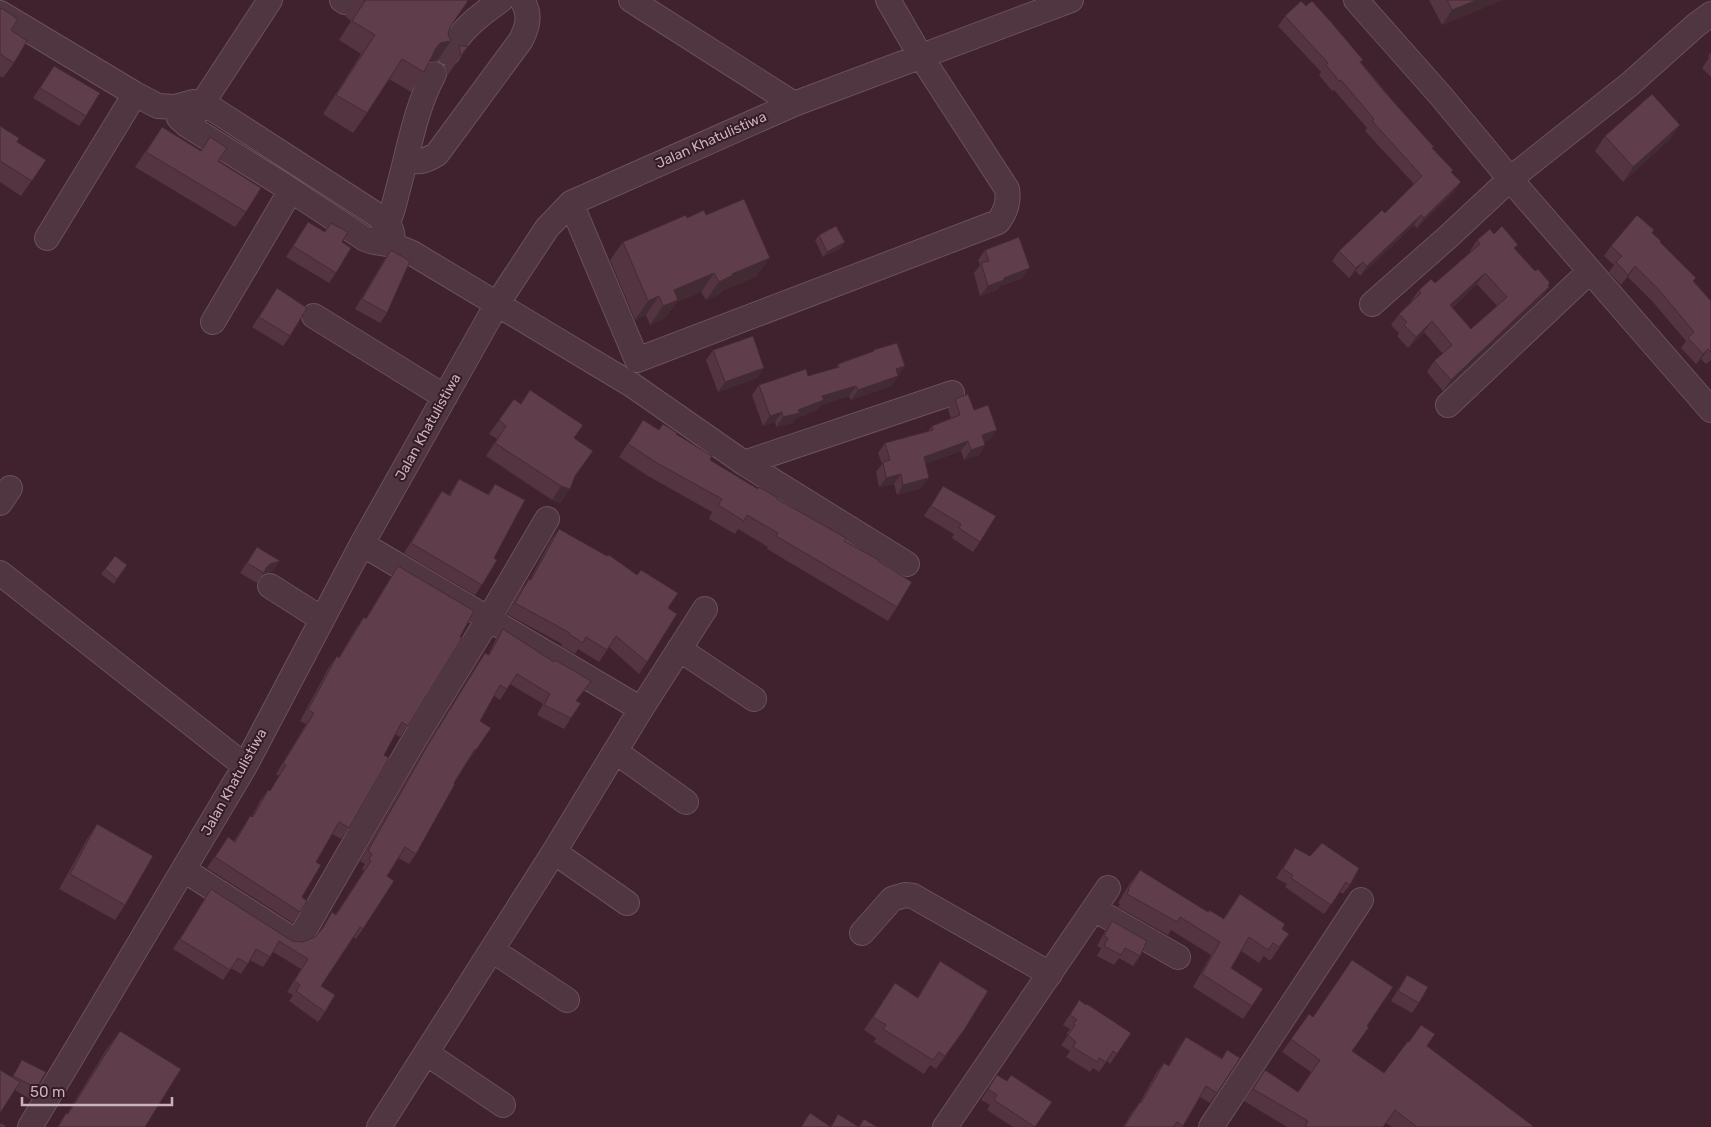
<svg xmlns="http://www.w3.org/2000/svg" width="1711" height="1127" font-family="Rubik,sans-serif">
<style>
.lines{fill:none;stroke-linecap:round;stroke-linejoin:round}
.minor-casing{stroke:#6a515b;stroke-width:26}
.minor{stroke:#4f3640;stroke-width:24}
.wall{fill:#533440;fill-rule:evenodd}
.shaded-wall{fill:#432b34}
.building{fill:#603d4b;stroke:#432b34;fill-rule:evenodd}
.labels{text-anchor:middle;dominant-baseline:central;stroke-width:4;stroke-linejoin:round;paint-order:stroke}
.street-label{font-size:14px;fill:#cab2bb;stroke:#341b25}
</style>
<rect width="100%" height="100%" fill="#40212e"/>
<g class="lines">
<defs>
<path id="minor" d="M342,0L345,2
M631,0L794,104
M1356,0L1441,96L1510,179L1630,84L1696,25L1711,14
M0,13L135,94L158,106L175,107L193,102L203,103L216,111L377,215C391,227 393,227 393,245
M448,53C461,29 479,16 501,0
M175,107L179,118L187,125L283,185L365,239L374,242L393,245L412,253L632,385L744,463L907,564
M194,116L270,0
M407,160C419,163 426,161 437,154L521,40C528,26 531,14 522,0
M571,203L637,360L998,222C1006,211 1009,202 1007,189L920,55L888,0
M380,235C391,221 394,205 398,189C409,150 415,109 434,74
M47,238L135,94
M1372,304L1449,236L1510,179L1711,410
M314,316L445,397
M213,322L291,190
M1448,405L1590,271
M744,463L952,393
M0,503L10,488
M362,544L641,709
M0,573L245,766
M270,586L322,619
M679,649L754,699
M616,752L686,802
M554,852L627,903
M184,870L292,939L298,937L304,931L410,747L489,618L547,519
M1094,909L1178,957
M862,933L892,899L905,895L913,896L1050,974
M492,950L567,1000
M426,1053L503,1105
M30,1127L245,766L362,544L497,304L547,228L571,203L794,104L1071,0
M379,1127L554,852L641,709L705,609
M945,1127L1108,888
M1211,1127L1361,900"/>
</defs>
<!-- minor casing -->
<use href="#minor" class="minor-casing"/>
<!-- minor -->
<use href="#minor" class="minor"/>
</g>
<!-- wall -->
<path class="wall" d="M356,0H467L450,27L437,61L429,62L424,72L411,92L389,79L367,113L353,133L323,114L361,54L339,40L351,21L345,16Z
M1429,0H1502L1442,25Z
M0,10L11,30L14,63L3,78L0,76Z
M1285,16L1363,60L1361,62L1452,172L1454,192L1417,228L1414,225L1360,276L1356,271L1349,278L1332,261L1339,251L1385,213L1414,184L1365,131L1367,128L1334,90L1332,91L1319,75L1321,72L1278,26Z
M459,46L461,56L447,76L445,66Z
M1711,52V77L1702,68L1709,58L1708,56Z
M54,66L86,116L79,126L33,98Z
M0,126L17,142L46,160L21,196L0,182Z
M162,127L200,151L210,137L218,161L246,212L235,227L135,167Z
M1605,136L1669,140L1623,182L1595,151Z
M706,215L757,276L722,291L720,294L706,300L701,292L677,302L665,318L650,325L646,315L635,320L610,260L623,242L687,218Z
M308,222L324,232L331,223L342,242L336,273L329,283L286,257Z
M1652,233L1711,301V360L1706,364L1701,359L1696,364L1681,348L1686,341L1652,301L1628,277L1621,285L1609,272L1614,265L1604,256L1611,246Z
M1494,234L1515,249L1535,271L1550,283L1542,298L1443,391L1427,372L1434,361L1443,354L1424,332L1408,348L1397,336L1399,333L1391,325L1399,314L1412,302L1411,301L1419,290L1435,283L1471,252L1470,251L1477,240ZM1477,284L1497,306L1471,329L1452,308Z
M819,235L845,242L841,248L823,257L815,240Z
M391,250L387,313L380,323L355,309L384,260Z
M985,250L1023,278L1000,286L997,290L980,296L974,273L980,265L978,260Z
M277,288L290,336L283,346L252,327Z
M713,350L764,368L757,378L718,392L706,360Z
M873,350L905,366L891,386L851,400L849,396L821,405L817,410L795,419L793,423L776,427L775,422L763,426L752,395L759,385L808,376L836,368L838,364L872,352Z
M530,390L574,438L575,476L570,489L560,503L552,500L486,456L497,439L489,434L514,399L520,404Z
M955,399L974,410L990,440L984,442L985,445L979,455L964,460L961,451L925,464L922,488L897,495L894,484L879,487L876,472L882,464L878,453L885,443L927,432L932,426L951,418L948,409Z
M643,420L659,430L676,434L710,460L758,489L777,499L844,541L878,561L897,607L888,621L767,549L768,547L738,529L735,534L709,519L712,512L648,476L619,457Z
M459,479L488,494L495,484L494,558L482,585L475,595L404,553L435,501L442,491L449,495Z
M943,486L980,542L973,552L952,538L954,534L924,516Z
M559,529L668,608L647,662L639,674L609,647L599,662L578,649L575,654L561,646L562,644L507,614L521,590L529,579H530L551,540Z
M257,547L273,571L263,574L257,583L240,573Z
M115,556L127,565L114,584L101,574Z
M398,566L408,726L400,737L395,734L384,755L349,828L341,839L332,834L316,862L302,897L300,912L293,923L207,868L228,837L234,841L250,816H252L260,801L268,790L270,791L279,776L276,774L306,724L300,721L329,667L337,656L339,657L356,628L364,617L366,618L391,577Z
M503,629L577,701L571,718L564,729L537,715L543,704L510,684L500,700L494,696L480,721L491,728L469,760H468L454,783L416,854L409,864L398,858L387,876L363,929L356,939L353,937L321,986L325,1012L318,1022L289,1001L293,995L287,992L301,969L273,952L263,967L250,960L241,974L231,968L223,980L173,949L211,889L292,941L303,942L315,937L320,931L332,912L335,915L364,871L362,869L365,864L360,861L422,753L478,663L485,653L488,655L496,639Z
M97,824L125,905L115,920L59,889L87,839Z
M1295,848L1350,885L1343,894L1340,892L1324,914L1285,887L1287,884L1276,878Z
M1140,870L1207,912L1223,919L1240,894L1289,934L1270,961L1264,956L1259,963L1241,951L1231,968L1252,1006L1243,1019L1193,987L1211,955L1171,930L1168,935L1118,907L1120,904L1118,903L1130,883Z
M1112,921L1140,956L1133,966L1119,958L1114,965L1097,956L1101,948L1097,946L1105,931Z
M940,961L964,1030L936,1069L930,1065L924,1074L874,1042L876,1038L864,1030L895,983L917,998L931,975Z
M1407,975L1419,1003L1412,1013L1391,1001Z
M1079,1000L1131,1033L1110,1064L1107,1061L1099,1072L1093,1068L1090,1072L1066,1057L1070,1051L1061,1045L1068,1035L1066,1034L1070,1029L1063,1025Z
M1309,1014L1313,1017L1367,1026L1352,1051L1384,1073L1409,1042L1421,1025L1427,1046L1532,1127H1392L1386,1123L1383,1127H1287L1244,1101L1265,1070L1298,1092L1311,1072L1282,1052Z
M120,1031L145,1127H57L66,1113L67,1114L106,1050Z
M1186,1037L1222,1058L1227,1050L1217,1093L1210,1103L1200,1097L1183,1127H1123L1132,1112L1140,1102L1156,1073L1164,1063L1168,1066L1179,1047Z
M22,1060L37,1088L30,1099L15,1090L12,1077Z
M997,1075L1035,1127H1013L987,1110L990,1105L981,1100Z"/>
<!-- shaded-wall -->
<path class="shaded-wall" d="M1477,0H1502L1442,25L1452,10Z
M451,41L437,61L427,62L436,48L440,43Z
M1680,125L1669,140L1623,182L1633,167Z
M1461,182L1454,192L1417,228L1424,218Z
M1421,215L1414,225L1360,276L1367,266Z
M845,242L841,248L823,257L827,252Z
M770,258L757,276L722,291L720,294L706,300L719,282L732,274Z
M1363,262L1356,271L1349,278L1356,268Z
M1635,266L1628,277L1621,285L1628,275Z
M1030,268L1023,278L1000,286L997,290L980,296L988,286L1004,278Z
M714,273L701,292L677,302L665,318L650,325L674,290Z
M1485,273L1477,284L1442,316L1450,305Z
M1550,283L1545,291L1549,287L1542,298L1443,391L1451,380Z
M659,296L646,315L635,320L648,301Z
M1432,321L1424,332L1408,348L1416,337Z
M1708,349L1701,359L1696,364L1703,354Z
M905,366L891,386L851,400L858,390L896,369Z
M764,368L757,378L718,392L725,382Z
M856,386L849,396L821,405L817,410L795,419L793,423L776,427L783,417L798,410L822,396Z
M782,412L775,422L763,426L770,416Z
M997,430L990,440L975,445L982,435Z
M968,441L961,451L917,467L924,457Z
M985,445L979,455L964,460L971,450Z
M901,474L894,484L879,487L886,478Z
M929,478L922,488L897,495L903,485Z
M561,486L570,489L560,503L552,500Z
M280,561L273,571L263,574L266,568L270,564Z"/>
<!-- building -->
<path class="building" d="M363,0H467L468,1L450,27L448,34L451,41L440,43L436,48L424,72L402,59L367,113L336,95L375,35L352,21L365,1Z
M1447,0H1477L1452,10Z
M1301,1L1306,6L1312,1L1331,22L1363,60L1360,62L1382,89L1434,147L1432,148L1453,170L1451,172L1461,182L1424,218L1421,215L1367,266L1363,262L1356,268L1339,251L1382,210L1385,213L1422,176L1372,121L1374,119L1341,80L1339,81L1326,65L1328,63L1285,16Z
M1,8L18,19L11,30L27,41L14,63L0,54V10Z
M459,46H468L461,56Z
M54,66L100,93L86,116L40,88Z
M1652,94L1680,125L1633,167L1605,136Z
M0,126L19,138L17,142L46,160L32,181L0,161Z
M162,127L201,151L210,137L227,148L218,161L261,188L246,212L146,152Z
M744,199L770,258L732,274L733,275L719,282L714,273L674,290L678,300L663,306L659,296L648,301L623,242L686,215L687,218L704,210L706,215Z
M1637,215L1654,230L1652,233L1661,241L1660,242L1696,278L1693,281L1711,301V352L1708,349L1703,354L1688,338L1694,332L1659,290L1635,266L1628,275L1616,262L1622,256L1611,246Z
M308,222L325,232L331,223L348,232L342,242L351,248L336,273L293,246Z
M836,226L845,242L827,252L819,235Z
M1502,226L1518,245L1514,248L1535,271L1538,269L1550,283L1548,285L1549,287L1451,380L1434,361L1452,345L1432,321L1416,337L1404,325L1407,322L1399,314L1421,293L1419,290L1431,279L1435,283L1480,244L1477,240L1490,229L1494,234ZM1485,273L1507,297L1471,329L1450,305Z
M1019,237L1030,268L1004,278V280L988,286L981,263L989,261L985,250Z
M391,250L410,261L387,313L362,299Z
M277,288L307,308L290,336L259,317Z
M753,336L764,368L725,382L713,350Z
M897,343L905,366L896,369L898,376L858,390L856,386L822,396L824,400L798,410L800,413L783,417L782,412L770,416L759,385L806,369L808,376L839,367L838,364L874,351L873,350Z
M530,390L583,425L574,438L593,451L575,476L570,489L561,486L495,443L506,426L499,420L514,399L521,404Z
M968,394L974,410L988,405L997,430L982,435L985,445L971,450L968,441L924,457L929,478L903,485L901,474L886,478L883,462L890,460L885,443L933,430L932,426L960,415L955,399Z
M643,420L659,430L663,424L677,433L676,434L712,456L710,460L758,489L759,487L778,498L777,499L846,538L844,541L879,560L878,561L912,582L897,607L776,536L778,533L747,515L744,521L718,505L722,499L657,463L628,444Z
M459,479L489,495L495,484L525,500L494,558L497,560L482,585L411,543L442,491L450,496Z
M943,486L996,516L980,542L959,528L961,524L931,506Z
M559,529L607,556L609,555L637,575L641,570L678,593L668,608L677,614L647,662L616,636L607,650L586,637L583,643L569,634L570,633L515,603L529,579L531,580Z
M257,547L280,561L270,564L266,568L264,573L247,563Z
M115,556L127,565L117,579L105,569Z
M398,566L474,611L460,637L462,638L408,726L402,722L384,755L389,758L349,828L339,822L316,862L321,865L302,897L307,901L300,912L215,857L228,837L235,842L250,816L253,817L268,790L270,791L286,765L283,763L314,713L308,710L337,656L339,658L364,617L366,619Z
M503,629L554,662L555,660L591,681L576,701L581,703L571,718L544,705L550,694L517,674L507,689L500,685L480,721L491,728L476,750L475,749L454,783L455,784L416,854L405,847L387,876L394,881L363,929L360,927L321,986L335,995L325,1012L296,991L300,985L294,981L308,959L279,941L270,957L256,949L248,964L238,958L230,970L180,939L211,889L292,941L303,942L315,937L323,928L332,912L336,915L371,861L369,859L372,854L368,851L373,842L429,743L485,653L489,655Z
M97,824L153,856L125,905L70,874Z
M1322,843L1359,868L1350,885L1346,882L1331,905L1291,878L1293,875L1283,869L1295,848L1310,856Z
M1140,870L1208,912L1209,910L1224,919L1240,894L1285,924L1282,929L1289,934L1279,947L1273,943L1268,950L1249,937L1231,968L1263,989L1252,1006L1202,974L1220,942L1180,917L1177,922L1127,894L1129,890L1128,889Z
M1112,921L1147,941L1140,956L1125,948L1121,955L1104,946L1108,938L1104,936Z
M1352,960L1393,987L1367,1026L1369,1027L1352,1051L1384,1073L1408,1041L1409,1042L1421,1025L1435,1034L1427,1046L1533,1126L1532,1127H1417L1395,1110L1383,1127H1307L1305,1126L1308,1121L1253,1089L1265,1070L1298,1092L1320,1060L1291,1039L1309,1014L1313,1017Z
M940,961L988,991L964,1030L945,1056L939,1052L933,1060L883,1029L886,1025L873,1017L895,983L918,998Z
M1407,975L1428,987L1419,1003L1398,991Z
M1079,1000L1086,1005L1087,1004L1131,1033L1117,1054L1113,1051L1106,1062L1099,1058L1097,1062L1073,1047L1076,1042L1068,1035L1075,1025L1073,1024L1077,1020L1070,1015Z
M120,1031L181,1069L145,1127H58L66,1113L68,1114Z
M1186,1037L1222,1059L1227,1050L1240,1058L1217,1093L1206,1086L1183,1126L1177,1122L1173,1127H1124L1140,1102L1141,1103L1164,1063L1169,1066Z
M22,1060L46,1072L37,1088L13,1076Z
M0,1070L20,1082L0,1113Z
M997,1075L1007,1081L1011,1075L1052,1102L1035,1127L994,1100L997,1095L988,1089Z
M810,1113L831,1127L838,1114L859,1127L864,1119L877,1127H801Z
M0,1123L6,1126L5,1127H0Z"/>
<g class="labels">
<!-- street labels -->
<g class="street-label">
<text transform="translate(711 140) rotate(-24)">Jalan Khatulistiwa</text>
<text transform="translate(428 427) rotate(-61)">Jalan Khatulistiwa</text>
<text transform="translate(234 782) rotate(-61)">Jalan Khatulistiwa</text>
</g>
</g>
<!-- scale -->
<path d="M22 1097v8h150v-8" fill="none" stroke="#cab2bb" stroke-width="2.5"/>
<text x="30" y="1097" font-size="15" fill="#cab2bb" stroke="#341b25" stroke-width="4" paint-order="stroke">50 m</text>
</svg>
